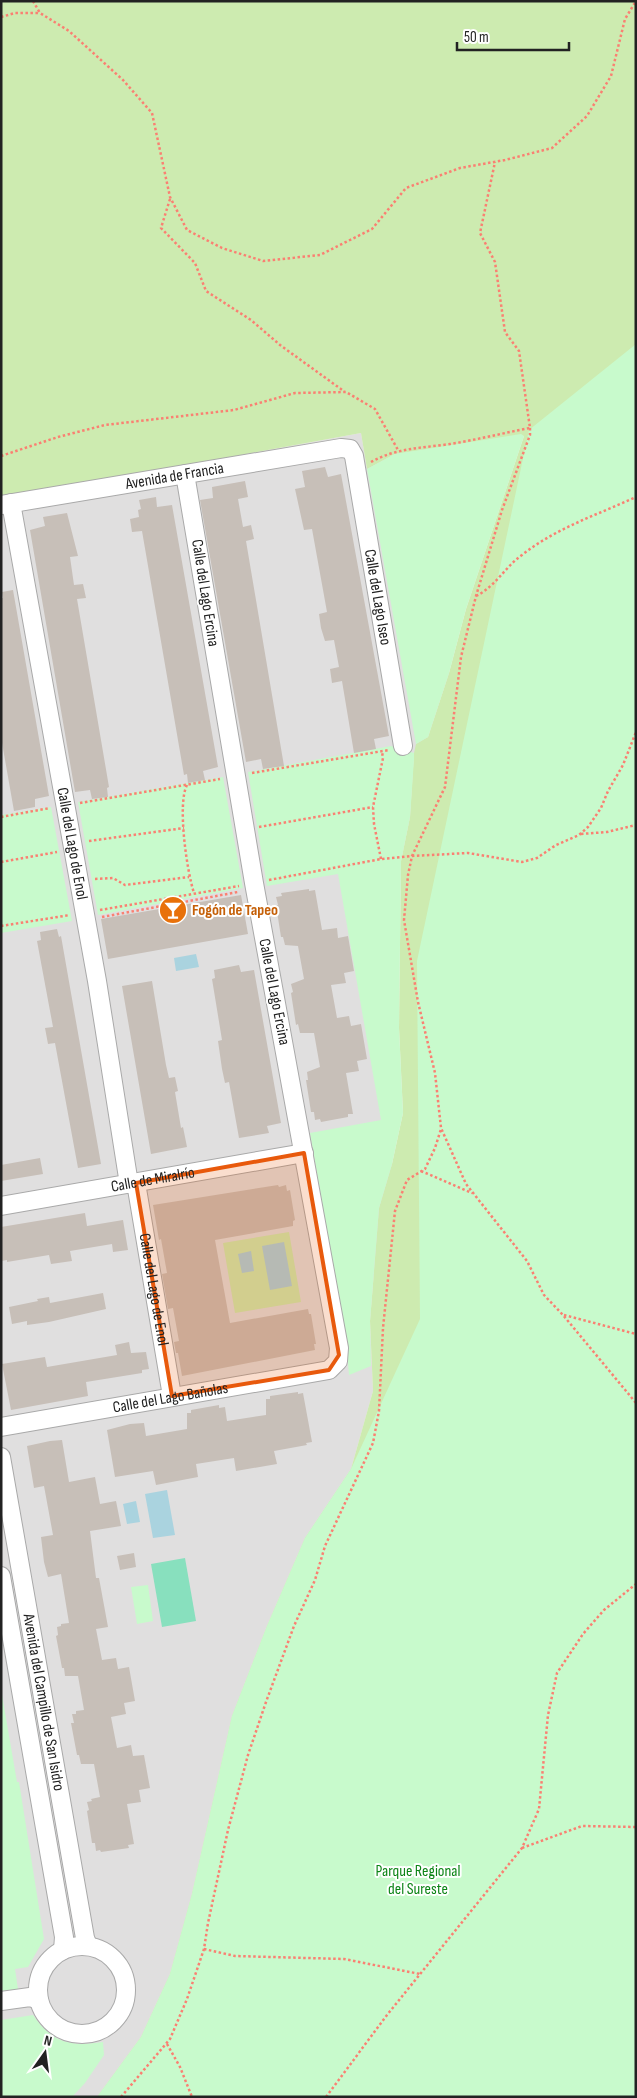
<svg xmlns="http://www.w3.org/2000/svg" width="637" height="2098" font-family="'Sofia Sans Condensed',sans-serif">
<style>
.residential{fill:#e0dfdf}
.grass{fill:#cdebb0}
.park{fill:#c8facc}
.pitch{fill:#88e0be}
.water{fill:#aad3df}
.building{fill:#c7bfb8}
.lines{fill:none;stroke-linecap:round;stroke-linejoin:round}
.street-casing{stroke:#a9a9a9;stroke-width:20}
.path{stroke:#fa8072;stroke-width:2.5;stroke-dasharray:2.5 2.5;stroke-linecap:butt}
.street{stroke:#fff;stroke-width:18}
.marked{fill:#e8590c;fill-opacity:0.2;stroke:#e8590c;stroke-width:4;stroke-linejoin:round}
.labels{text-anchor:middle;dominant-baseline:central;stroke-width:4;stroke-linejoin:round;paint-order:stroke}
.street-label{font-size:16px;fill:#222;stroke:#fff}
.food-label{font-size:16px;font-weight:bold;fill:#c56008;stroke:#fff;text-anchor:start}
.park-label{font-size:16px;fill:#0c8416;stroke:#fff}
</style>
<rect width="100%" height="100%" fill="#f2efe9"/>
<!-- residential -->
<path class="residential" d="M361,433L367,468L395,454L449,446V673L428,737L414,753L410,817L401,861L392,1164L373,1282L370,1321L373,1391L351,1469L305,1538L267,1626L232,1716L192,1894L170,1974L141,2037L97,2097H1V499Z"/>
<!-- grass -->
<path class="grass" d="M1,1H636V2097H97L141,2037L170,1974L192,1894L232,1716L267,1626L305,1538L351,1469L373,1391L370,1321L379,1208L392,1164L403,1113L399,1028L401,861L410,817L414,753L416,744L428,737L449,673L466,609L524,436L395,454L367,469L361,433L1,499Z
M289,1232L301,1302L235,1313L223,1243Z"/>
<!-- park -->
<path class="park" d="M636,344V2097H97L141,2037L170,1974L192,1894L232,1716L267,1626L305,1538L351,1469L420,1319L417,961L529,430Z
M521,434L524,436L466,609L449,673L428,737L416,744L367,469L395,454Z
M391,746L414,753V759L410,817L401,861L399,1028L403,1113L392,1164L379,1208L370,1321L371,1366L349,1375L346,1339L310,1133L381,1120L338,874L267,886L248,772Z
M223,777L243,888L98,915L78,802Z
M51,807L72,921L1,933V815Z
M148,1585L153,1621L137,1624L131,1587Z
M1,1689L17,1782H19L44,1939L28,1967L15,1969L18,1989L1,1991Z
M33,2015C52,2043 71,2047 103,2042L104,2055L85,2083L72,2097H1V2020Z"/>
<!-- pitch -->
<path class="pitch" d="M185,1558L196,1621L162,1627L151,1564Z"/>
<!-- water -->
<path class="water" d="M196,954L199,967L176,971L174,958Z
M284,1242L292,1286L270,1290L262,1246Z
M251,1251L254,1271L242,1273L238,1254Z
M167,1490L175,1535L153,1538L145,1494Z
M136,1501L140,1522L127,1524L123,1504Z"/>
<!-- building -->
<path class="building" d="M325,467L328,477L341,474L389,736L374,739L376,749L354,753L342,681L332,683L330,669L339,667L334,640L325,641L321,628L319,614L327,612L312,529L304,530L295,489L305,487L302,471Z
M245,481L248,497L238,499L243,527L251,525L254,539L246,541L284,766L263,769L261,759L246,762L200,500L213,498L212,487Z
M156,497L157,507L172,505L218,767L203,771L205,780L188,783L187,774L184,775L142,531L132,532L130,519L139,517L138,510L141,509L139,500Z
M67,513L78,556L70,557L74,585L83,584L86,598L77,599L109,787L107,788L108,797L92,799L90,790L75,792L30,530L45,526L43,517Z
M13,590L49,796L35,799V807L14,811L1,737V598H3L2,592Z
M309,889V891L315,890L322,930L337,928L338,938L348,936L354,971L344,973L346,983L331,985L337,1018L349,1016L351,1026L361,1024L367,1059L357,1061L359,1071L346,1073L353,1114H348V1117L321,1122L320,1119L315,1120L314,1112H311L306,1080H308L307,1072L320,1067L314,1033H300L298,1024L296,1025L291,993L293,992L291,984L304,979L298,946L285,945L283,937H281L276,905H278L276,897L282,896L281,893Z
M241,895L248,934L108,959L101,919Z
M57,929L59,937L61,936L101,1164L78,1168L55,1043L48,1044L45,1028L53,1027L37,941L41,940L40,932Z
M239,965L241,972L254,970L281,1123L267,1126L269,1133L239,1138L229,1082L225,1083L222,1069L218,1041L222,1040L212,979L215,978L214,970Z
M152,981L166,1065L169,1078L175,1077L178,1091L175,1092L181,1128L183,1127L187,1147L151,1154L122,986Z
M40,1158L43,1174L1,1181V1165Z
M278,1185L279,1187L286,1185L287,1191L290,1190L295,1220L293,1221V1226L215,1240L230,1323L308,1309L309,1314H311L316,1344H314L315,1350L182,1376L178,1353H176L174,1342L179,1341L173,1308L168,1309L162,1274L167,1273L161,1239L159,1240L153,1205Z
M85,1213L87,1226L123,1220L128,1250L113,1252L112,1244L70,1251L72,1261L51,1264L49,1255L7,1262V1260L1,1261V1227Z
M103,1293L106,1309L49,1322L27,1325V1321L12,1324L9,1307L38,1301L37,1299L49,1297L50,1303Z
M129,1342L131,1353L146,1352L149,1369L142,1370V1373L86,1382L88,1396L11,1410L2,1364L45,1357L47,1367L117,1355L115,1345Z
M298,1392V1394L303,1393L312,1442L306,1443L307,1445L274,1451L277,1464L236,1471L234,1458L196,1464L198,1477L156,1485L153,1471L115,1477L107,1430L130,1424L144,1423L146,1436L187,1429V1413H191V1410L219,1405V1408L225,1407L227,1421L266,1415V1399H270V1396Z
M62,1440L69,1482L95,1477L100,1504L116,1501L121,1526L90,1531L96,1578H99L108,1627L96,1629L102,1660L116,1658L118,1669L129,1667L135,1701L124,1703L126,1714L111,1717L117,1748L131,1745L133,1756L144,1755L150,1788L139,1790L141,1802L127,1804L134,1844L128,1845L129,1848L101,1852L100,1850L96,1851L95,1843H92L87,1811L89,1810L87,1802L92,1801L91,1799L100,1797L94,1764H81L79,1755H77L71,1723H74L72,1714H76V1711L84,1710L78,1676H65L64,1668H62L56,1636L58,1635L57,1627L61,1626V1624L69,1623L61,1574L48,1577L44,1562L41,1537L53,1535L44,1486L34,1488L27,1446L50,1441Z
M134,1553L136,1567L120,1570L117,1556Z"/>
<g class="lines">
<defs>
<g id="street">
<path id="s1" d="M11,503L97,981L129,1184"/>
<path id="s2" d="M1,505L341,448L350,449L354,456L403,746"/>
<path id="s3" d="M136,1183L172,1396"/>
<path id="s4" d="M1,1206L304,1153"/>
<path id="s5" d="M1,1427L329,1370L338,1361L339,1348L254,883L185,474"/>
<path id="s6" d="M1,1457L85,1938L88,1946"/>
<path d="M1,1576L64,1937L63,1950"/>
<circle cx="82" cy="1990" r="44"/>
<path d="M1,2001L30,1997L39,2000"/>
</g>
</defs>
<!-- street casing -->
<use href="#street" class="street-casing"/>
<!-- path -->
<path class="path" d="M33,1L40,13L69,31L123,80L152,113L170,197L187,230L222,248L263,261L320,255L372,229L406,188L460,168L505,160L552,148L587,116L611,76L625,19L636,1
M1,17L15,13H39
M170,199L161,228L195,263L206,291L251,320L280,345L345,392
M530,428V435L502,510L476,596L461,657L445,787L412,856L408,875L404,920L418,1002L435,1073L441,1128L466,1184L527,1261L544,1295L563,1315L636,1403
M1,456L58,437L105,425L234,410L295,393L346,392L375,409L398,450
M371,462C396,448 422,448 450,444C476,440 503,433 530,428L519,351L505,332L495,262L480,233L495,162
M476,596C495,587 505,567 522,555C556,528 597,515 636,497
M252,773L389,750
M187,785C177,804 187,872 194,893
M80,803L220,779
M1,817L50,808
M259,827L373,807
M581,834L607,832L636,825
M89,841L184,828
M381,859L374,824L373,807L383,758L382,752
M1,862L57,852
M95,879L113,878L125,885L189,877
M269,880L381,859L412,856L468,853L522,862L537,858L556,845L579,835L588,827L601,808L608,791L623,765L636,732
M100,910L239,886
M102,917L238,892
M1,926L70,915
M421,1171L472,1193
M564,1315L636,1334
M522,1848L582,1826L636,1827
M33 1988a49 49 0 1 1 98 0a49 49 0 1 1-98 0Z
M204,1949L235,1956L344,1959L420,1974
M167,2044L180,2067L192,2097
M121,2097L170,2039L187,1999L204,1949L208,1923L228,1830L248,1755L266,1702L294,1626L315,1580L325,1546L373,1443L379,1411L383,1328L395,1211L407,1180L425,1169L435,1148L441,1129
M326,2097L387,2015L522,1848L539,1809L548,1715L557,1673L583,1634L604,1610L636,1584"/>
<!-- street -->
<use href="#street" class="street"/>
</g>
<!-- marked area -->
<path class="marked" d="M304,1153L339,1355L329,1370L172,1396L136,1183Z"/>
<!-- icons -->
<defs>
<symbol id="bar-disc" viewBox="-11 -11 22 22"><circle r="9.5" fill="#e8710a" stroke="#fff"/><path d="M-6-5H6L.8 .8V4.5H3.5V6h-7V4.5H-.8V.8Z" fill="#fff"/></symbol>
</defs>
<g fill-rule="evenodd">
<use href="#bar-disc" x="157" y="894" width="32" height="32"/>
</g>
<g class="labels">
<!-- street labels -->
<g class="street-label">
<text stroke="none"><textPath href="#s2" startOffset="176">Avenida de Francia</textPath></text>
<text transform="translate(205 593) rotate(81)">Calle del Lago Ercina</text>
<text stroke="none"><textPath href="#s2" startOffset="505">Calle del Lago Iseo</textPath></text>
<text stroke="none"><textPath href="#s1" startOffset="346">Calle del Lago de Enol</textPath></text>
<text transform="translate(274 992) rotate(79)">Calle del Lago Ercina</text>
<text stroke="none"><textPath href="#s4" startOffset="154">Calle de Miralrío</textPath></text>
<text stroke="none"><textPath href="#s3" startOffset="108">Calle del Lago de Enol</textPath></text>
<text stroke="none"><textPath href="#s5" startOffset="172">Calle del Lago Bañolas</textPath></text>
<text stroke="none"><textPath href="#s6" startOffset="249">Avenida del Campillo de San Isidro</textPath></text>
</g>
<!-- food labels -->
<g class="food-label">
<text x="192" y="910">Fogón de Tapeo</text>
</g>
<!-- park labels -->
<g class="park-label">
<text x="418" y="1871">Parque Regional<tspan x="418" dy="18">del Sureste</tspan></text>
</g>
</g>
<!-- border -->
<rect width="637" height="2098" fill="none" stroke="#222222" stroke-width="5"/>
<!-- north arrow -->
<g transform="translate(45 2053) rotate(14)" stroke="#ffffff" stroke-width="4" paint-order="stroke">
<path d="M0-4L9 19L0 12L-9 19Z" fill="#222222"/>
<text y="-8" font-size="14" font-weight="bold" text-anchor="middle" fill="#222222">N</text>
</g>
<!-- scale -->
<path d="M457 42v8h112v-8" fill="none" stroke="#222222" stroke-width="2.5"/>
<text x="464" y="42" font-size="15" fill="#222222" stroke="#ffffff" stroke-width="4" paint-order="stroke">50 m</text>
</svg>
